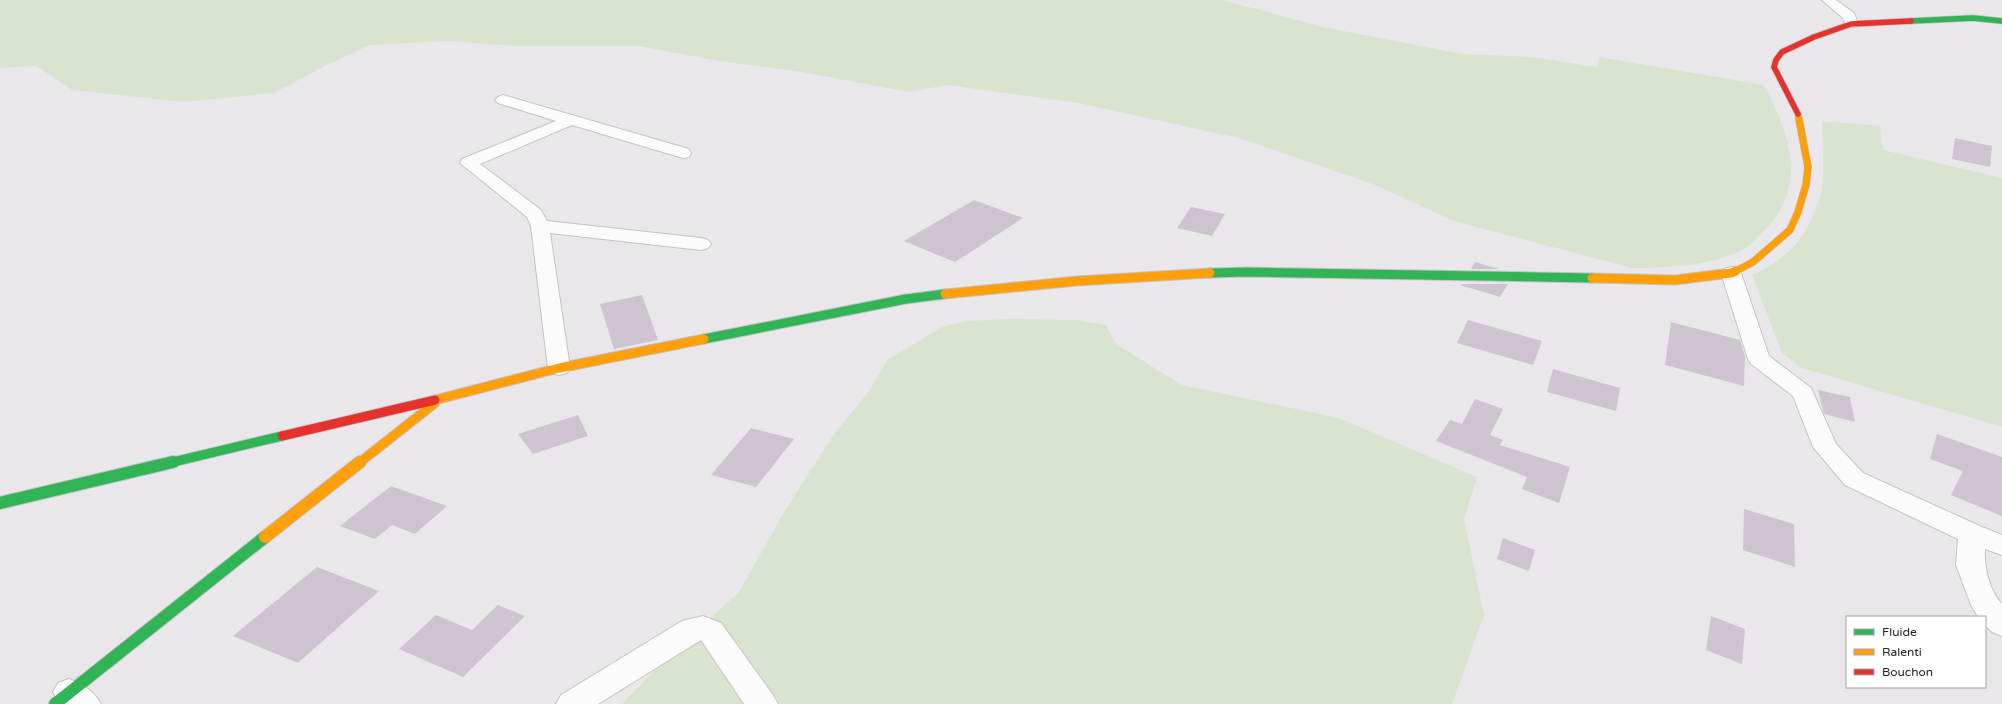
<svg xmlns="http://www.w3.org/2000/svg" width="2002" height="704" font-family="'Varela Round',sans-serif">
<style>
.green{fill:#d9e4d0}
.building{fill:#cdc4cf}
.lines{fill:none;stroke-linecap:round;stroke-linejoin:round}
.street-casing{stroke:#c5c3c5;stroke-width:2}
.fast-far2-casing{stroke:#c5c3c5;stroke-width:7}
.fast-far1-casing{stroke:#c5c3c5;stroke-width:11}
.fast-casing{stroke:#c5c3c5;stroke-width:14}
.slow-far3-casing{stroke:#c5c3c5;stroke-width:7}
.slow-far2-casing{stroke:#c5c3c5;stroke-width:8}
.slow-far1-casing{stroke:#c5c3c5;stroke-width:11}
.slow-casing{stroke:#c5c3c5;stroke-width:14}
.jam-far1-casing{stroke:#c5c3c5;stroke-width:7}
.jam-casing{stroke:#c5c3c5;stroke-width:11}
.street{fill:#fcfbfc;fill-rule:evenodd}
.fast-far2{stroke:#30b455;stroke-width:5.5}
.fast-far1{stroke:#30b455;stroke-width:9}
.fast{stroke:#30b455;stroke-width:12}
.slow-far3{stroke:#ff9f0a;stroke-width:5.5}
.slow-far2{stroke:#ff9f0a;stroke-width:7}
.slow-far1{stroke:#ff9f0a;stroke-width:9}
.slow{stroke:#ff9f0a;stroke-width:12}
.jam-far1{stroke:#e5322d;stroke-width:5.5}
.jam{stroke:#e5322d;stroke-width:9}
</style>
<rect width="100%" height="100%" fill="#e9e7ea"/>
<!-- green -->
<path class="green" d="M0,0H1222L1323,27L1462,54L1532,57L1597,67L1599,57L1764,85C1789,132 1809,186 1765,230C1759,235 1754,243 1747,247C1717,266 1666,268 1632,268L1454,221L1375,185L1239,138L1078,103L947,85L909,92L802,72L719,61L638,46H514L449,41L370,45L327,65L274,93L183,102L72,90L36,66L0,68Z
M1822,121L1880,126L1883,150L2002,178V427L1802,368L1782,353L1752,275C1782,261 1803,244 1814,212C1816,206 1820,200 1821,195C1825,171 1822,145 1822,121Z
M1008,319L1075,320L1106,325L1116,344L1182,385L1339,418L1477,477L1464,519L1484,615L1452,704H622L668,657L739,592L784,512L834,434L869,391L887,360L942,327L967,321Z"/>
<!-- building -->
<path class="building" d="M1955,138L1992,146L1990,167L1952,159Z
M974,200L1023,218L955,262L904,241Z
M1191,207L1225,214L1212,236L1177,228Z
M1475,262L1499,269H1471Z
M1461,284H1508L1500,297L1460,285Z
M642,295L658,340L614,349L600,304Z
M1468,320L1542,341L1533,365L1457,343Z
M1671,322L1740,340L1745,356L1744,386L1665,365Z
M1553,369L1620,388L1616,411L1547,392Z
M1818,390L1850,397L1855,422L1824,414Z
M1475,399L1503,409L1490,435L1503,440L1500,445L1570,467L1559,503L1522,489L1527,477L1436,441L1450,420L1462,424Z
M578,415L588,436L533,454L518,434Z
M751,428L794,439L756,487L711,475Z
M1937,434L2002,457V516L1951,495L1963,471L1930,459Z
M391,486L447,506L415,534L392,525L375,539L340,526Z
M1744,509L1794,524L1795,567L1743,550Z
M1503,538L1535,550L1529,571L1497,559Z
M317,567L379,591L298,663L233,636Z
M498,605L525,616L463,677L399,649L436,615L472,630Z
M1711,616L1745,629L1742,664L1706,650Z"/>
<g class="lines">
<defs>
<path id="street" d="M1822,0H1836L1854,13L1858,24L1856,27H1846L1843,18Z
M503,95L689,149L691,153L689,157L683,158L572,125L480,164L541,210L547,221L701,238L708,240L711,244L708,248L701,250L550,233L570,368L567,373L559,375L551,373L548,368L531,226L527,217L460,163L462,159L556,121L498,103L495,100L498,97Z
M1731,267L1738,269L1741,273L1769,356L1811,388L1836,444L1863,473L1982,527L2002,535V555L1985,549C1984,567 1989,591 2002,604V636L1992,632L1985,625V617H1978L1971,605L1956,565L1958,539L1845,485L1813,447L1793,396L1751,364L1748,359L1721,273L1724,269Z
M703,616L721,623L773,695L778,704H744L701,640L598,704H556L561,695L682,621Z
M69,679C83,684 94,691 101,704H62L58,701L53,692L58,683Z"/>
<path id="fast-far2" d="M1911,21L1973,18L2002,21"/>
<path id="fast-far1" d="M1210,273L1247,272L1592,278
M704,339L906,299L945,294
M169,463L282,436"/>
<path id="fast" d="M0,503L173,462
M55,704L265,537"/>
<path id="slow-far3" d="M1798,114L1799,120"/>
<path id="slow-far2" d="M1734,272L1753,262L1790,230L1798,212L1806,185L1808,167L1799,119"/>
<path id="slow-far1" d="M1592,278L1675,280L1731,273L1736,271
M945,294L1077,281L1210,273
M435,400L559,368L704,339
M359,463L435,403"/>
<path id="slow" d="M265,537L360,462"/>
<path id="jam-far1" d="M1798,114L1774,67L1776,60L1782,52L1814,37L1851,24L1911,21"/>
<path id="jam" d="M282,436L435,400"/>
</defs>
<!-- street casing -->
<use href="#street" class="street-casing"/>
<!-- fast-far2 casing -->
<use href="#fast-far2" class="fast-far2-casing"/>
<!-- fast-far1 casing -->
<use href="#fast-far1" class="fast-far1-casing"/>
<!-- fast casing -->
<use href="#fast" class="fast-casing"/>
<!-- slow-far3 casing -->
<use href="#slow-far3" class="slow-far3-casing"/>
<!-- slow-far2 casing -->
<use href="#slow-far2" class="slow-far2-casing"/>
<!-- slow-far1 casing -->
<use href="#slow-far1" class="slow-far1-casing"/>
<!-- slow casing -->
<use href="#slow" class="slow-casing"/>
<!-- jam-far1 casing -->
<use href="#jam-far1" class="jam-far1-casing"/>
<!-- jam casing -->
<use href="#jam" class="jam-casing"/>
<!-- street -->
<use href="#street" class="street"/>
<!-- fast-far2 -->
<use href="#fast-far2" class="fast-far2"/>
<!-- fast-far1 -->
<use href="#fast-far1" class="fast-far1"/>
<!-- fast -->
<use href="#fast" class="fast"/>
<!-- slow-far3 -->
<use href="#slow-far3" class="slow-far3"/>
<!-- slow-far2 -->
<use href="#slow-far2" class="slow-far2"/>
<!-- slow-far1 -->
<use href="#slow-far1" class="slow-far1"/>
<!-- slow -->
<use href="#slow" class="slow"/>
<!-- jam-far1 -->
<use href="#jam-far1" class="jam-far1"/>
<!-- jam -->
<use href="#jam" class="jam"/>
</g>
<!-- legend -->
<rect x="1846" y="616" width="140" height="72" fill="#ffffff" stroke="#a7a7a8"/>
<rect x="1854" y="629" width="20" height="6" fill="#30b455" stroke="#a7a7a8"/>
<text x="1882" y="636" font-size="12" fill="#242325">Fluide</text>
<rect x="1854" y="649" width="20" height="6" fill="#ff9f0a" stroke="#a7a7a8"/>
<text x="1882" y="656" font-size="12" fill="#242325">Ralenti</text>
<rect x="1854" y="669" width="20" height="6" fill="#e5322d" stroke="#a7a7a8"/>
<text x="1882" y="676" font-size="12" fill="#242325">Bouchon</text>
</svg>
